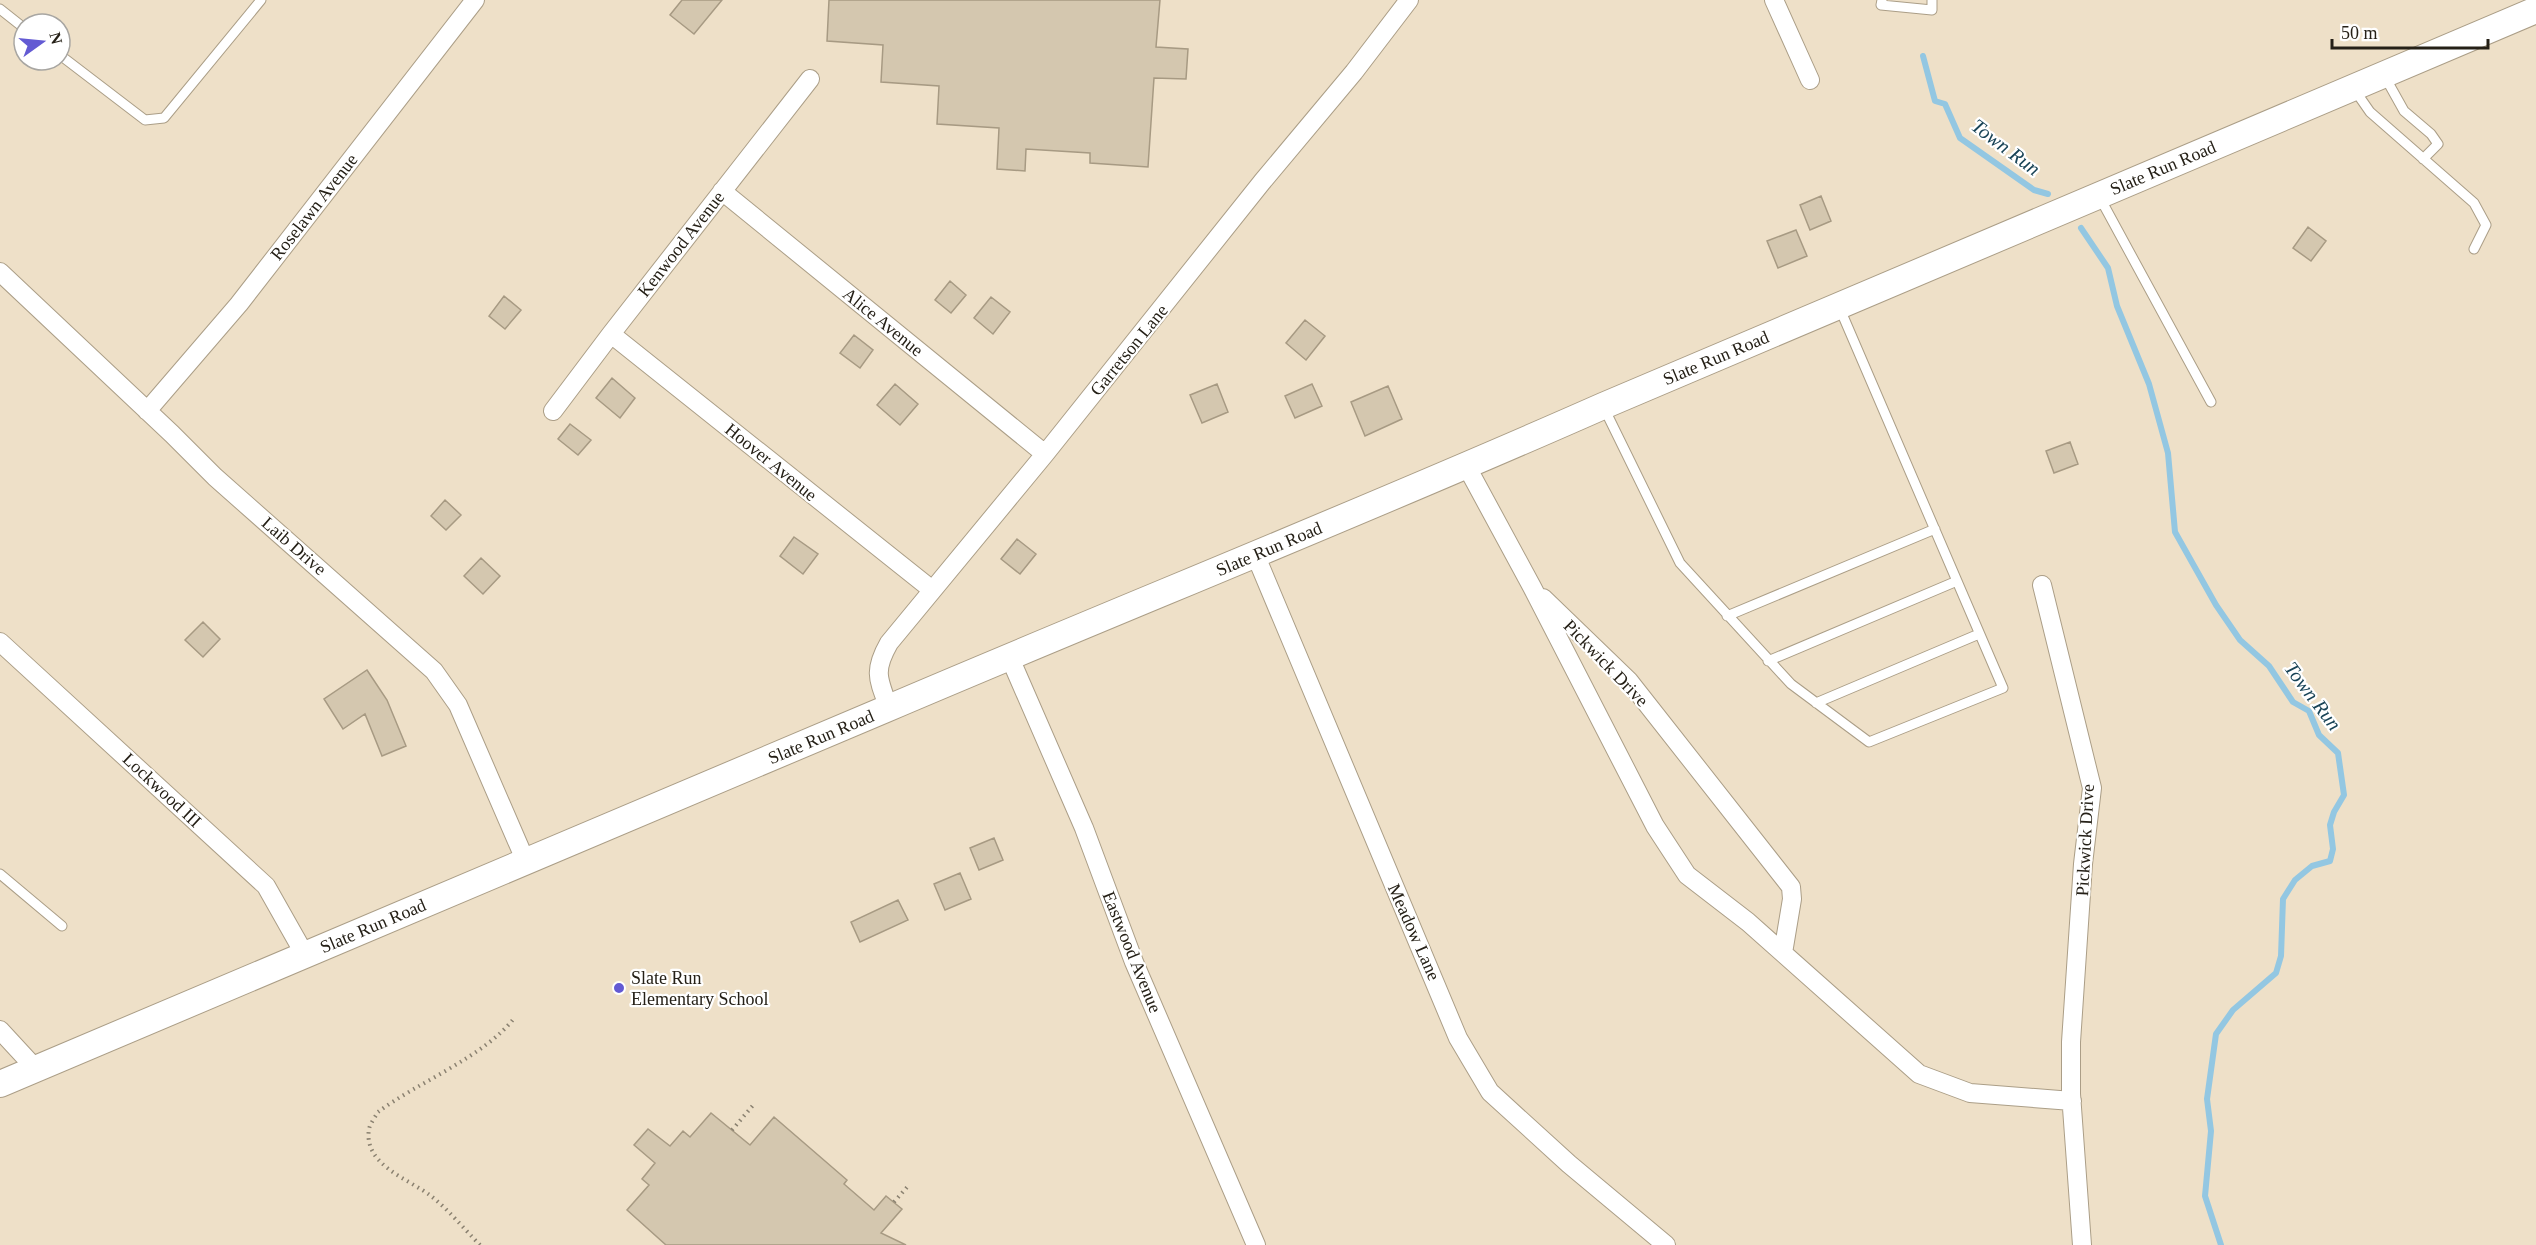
<svg xmlns="http://www.w3.org/2000/svg" width="2536" height="1245" font-family="Georgia,serif">
<style>
.lines{fill:none;stroke-linecap:round;stroke-linejoin:round}
.stream{stroke:#93c7e2;stroke-width:6}
.building{fill:#d4c7af;stroke:#a79a83;stroke-width:1.5}
.lane-casing{stroke:#ab9e87;stroke-width:11}
.street-casing{stroke:#ab9e87;stroke-width:20}
.secondary-casing{stroke:#ab9e87;stroke-width:28}
.path{stroke:#8a8170;stroke-width:4;stroke-dasharray:1.5 4.5;stroke-linecap:butt}
.lane{stroke:#fff;stroke-width:9}
.street{stroke:#fff;stroke-width:18}
.secondary{stroke:#fff;stroke-width:26}
.poi-dot{fill:#635ad3;stroke:#fff;stroke-width:2}
.labels{text-anchor:middle;dominant-baseline:central;stroke-width:4.5;stroke-linejoin:round;paint-order:stroke}
.street-label{font-size:18px;fill:#252017;stroke:#fff}
.poi-label{font-size:18px;fill:#252017;stroke:#fff;text-anchor:start}
.water-label{font-size:20px;font-style:italic;fill:#194457;stroke:#fff}
</style>
<rect width="100%" height="100%" fill="#eee0c8"/>
<g class="lines">
<!-- stream -->
<path class="stream" d="M1923,56L1935,101L1945,104L1960,138L2034,190L2048,194
M2081,228L2108,268L2117,306L2149,384L2168,453L2175,532L2216,605L2240,640L2269,666L2293,702L2309,711L2319,735L2338,753L2344,795L2334,812L2330,825L2333,849L2330,861L2312,866L2295,880L2283,899L2281,956L2276,973L2233,1010L2216,1034L2207,1099L2211,1131L2205,1196L2221,1245"/>
</g>
<!-- building -->
<path class="building" d="M682,0H722L694,34L670,15Z
M829,0H1160L1156,47L1188,49L1186,79L1154,78L1148,167L1090,163V153L1026,149L1025,171L997,169L999,128L937,124L939,86L881,82L883,45L827,41Z
M1821,196L1831,221L1810,230L1800,205Z
M2308,227L2326,241L2311,261L2293,248Z
M1796,230L1807,256L1778,268L1767,241Z
M950,281L966,295L951,313L935,300Z
M504,296L521,310L505,329L489,316Z
M991,297L1010,312L993,334L974,318Z
M1305,320L1325,336L1306,360L1286,343Z
M854,335L873,350L860,368L840,353Z
M612,378L635,398L620,418L596,398Z
M895,384L918,404L900,425L877,405Z
M1217,384L1228,412L1202,423L1190,395Z
M1312,384L1322,406L1295,418L1285,396Z
M1388,386L1402,419L1365,436L1351,402Z
M570,424L591,440L578,455L558,439Z
M2070,442L2078,464L2054,473L2046,451Z
M445,500L461,515L446,530L431,516Z
M794,537L818,554L803,574L780,556Z
M1017,539L1036,554L1020,574L1001,559Z
M481,558L500,576L483,594L464,576Z
M203,622L220,639L203,657L185,640Z
M367,670L387,700L406,746L382,756L365,714L343,729L324,699Z
M994,838L1003,860L979,870L970,848Z
M960,873L971,899L945,910L934,884Z
M898,900L908,920L860,942L851,922Z
M711,1113L750,1145L774,1117L847,1180L844,1184L874,1210L886,1196L902,1209L881,1233L906,1245H666L627,1210L649,1185L642,1179L655,1163L634,1145L648,1129L670,1146L683,1131L690,1137Z"/>
<g class="lines">
<defs>
<path id="lane" d="M1882,0L1881,5L1932,10V0
M0,9L24,28
M60,55L145,120L164,118L261,0
M2385,77L2404,111L2431,134L2438,144L2423,159
M2354,89L2370,112L2474,203L2486,225L2474,249
M2100,198L2211,402
M1604,408L1680,563L1791,684L1869,742L2003,688L1840,309
M1727,616L1935,529
M1768,661L1957,581
M1816,703L1979,634
M0,874L62,926"/>
<path id="street" d="M1774,0L1810,80
M722,191L1045,454
M0,272L172,434L215,477L434,671L458,705L526,862
M611,334L931,589
M147,411L239,304L475,0
M553,411L611,334L810,79
M1467,467L1532,587L1655,826L1687,875L1748,922L1919,1074L1970,1093L2072,1101
M1255,554L1458,1038L1490,1092L1569,1164L1666,1245
M2042,585L2092,788L2083,864L2071,1042V1094L2082,1245
M1543,598L1629,681L1791,887L1792,899L1783,953
M0,642L266,886L305,955
M1010,658L1084,828L1134,962L1256,1245
M889,708C878,679 873,671 889,643L1045,454L1262,182L1354,72L1409,0
M0,1030L36,1069"/>
<path id="secondary" d="M0,1084C296,961 591,835 886,709C1125,607 1366,511 1603,406L2536,10"/>
</defs>
<!-- lane casing -->
<use href="#lane" class="lane-casing"/>
<!-- street casing -->
<use href="#street" class="street-casing"/>
<!-- secondary casing -->
<use href="#secondary" class="secondary-casing"/>
<!-- path -->
<path class="path" d="M732,1130L755,1103
M894,1202L909,1185
M480,1245C464,1229 449,1210 431,1196C409,1179 363,1165 369,1129C370,1124 375,1117 378,1112C418,1082 486,1056 515,1017"/>
<!-- lane -->
<use href="#lane" class="lane"/>
<!-- street -->
<use href="#street" class="street"/>
<!-- secondary -->
<use href="#secondary" class="secondary"/>
</g>
<!-- markers -->
<circle class="poi-dot" cx="619" cy="988" r="6"/>
<g class="labels">
<!-- street labels -->
<g class="street-label">
<text transform="translate(2163 168) rotate(-23)">Slate Run Road</text>
<text transform="translate(314 207) rotate(-52)">Roselawn Avenue</text>
<text transform="translate(681 244) rotate(-52)">Kenwood Avenue</text>
<text transform="translate(883 322) rotate(39)">Alice Avenue</text>
<text transform="translate(1129 350) rotate(-51)">Garretson Lane</text>
<text transform="translate(1716 358) rotate(-23)">Slate Run Road</text>
<text transform="translate(771 462) rotate(39)">Hoover Avenue</text>
<text transform="translate(294 546) rotate(41)">Laib Drive</text>
<text transform="translate(1269 549) rotate(-23)">Slate Run Road</text>
<text transform="translate(1606 663) rotate(46)">Pickwick Drive</text>
<text transform="translate(821 737) rotate(-23)">Slate Run Road</text>
<text transform="translate(162 790) rotate(43)">Lockwood III</text>
<text transform="translate(2085 840) rotate(-87)">Pickwick Drive</text>
<text transform="translate(373 926) rotate(-23)">Slate Run Road</text>
<text transform="translate(1414 932) rotate(66)">Meadow Lane</text>
<text transform="translate(1132 952) rotate(68)">Eastwood Avenue</text>
</g>
<!-- poi labels -->
<g class="poi-label">
<text x="631" y="978">Slate Run<tspan x="631" dy="21">Elementary School</tspan></text>
</g>
<!-- water labels -->
<g class="water-label">
<text transform="translate(2006 147) rotate(37)">Town Run</text>
<text transform="translate(2313 696) rotate(53)">Town Run</text>
</g>
</g>
<!-- north arrow -->
<g transform="translate(42 42) rotate(75)"><circle r="28" fill="#ffffff" stroke="#a8a6a2" stroke-width="1.5"/>
<path d="M0-4.5L10 22L0 15L-10 22Z" fill="#635ad3"/>
<text y="-9" font-size="16" font-weight="bold" text-anchor="middle" fill="#252017">N</text>
</g>
<!-- scale -->
<path d="M2332 39v9h156v-9" fill="none" stroke="#252017" stroke-width="3"/>
<text x="2341" y="39" font-size="18" fill="#252017" stroke="#ffffff" stroke-width="4.5" paint-order="stroke">50 m</text>
</svg>
